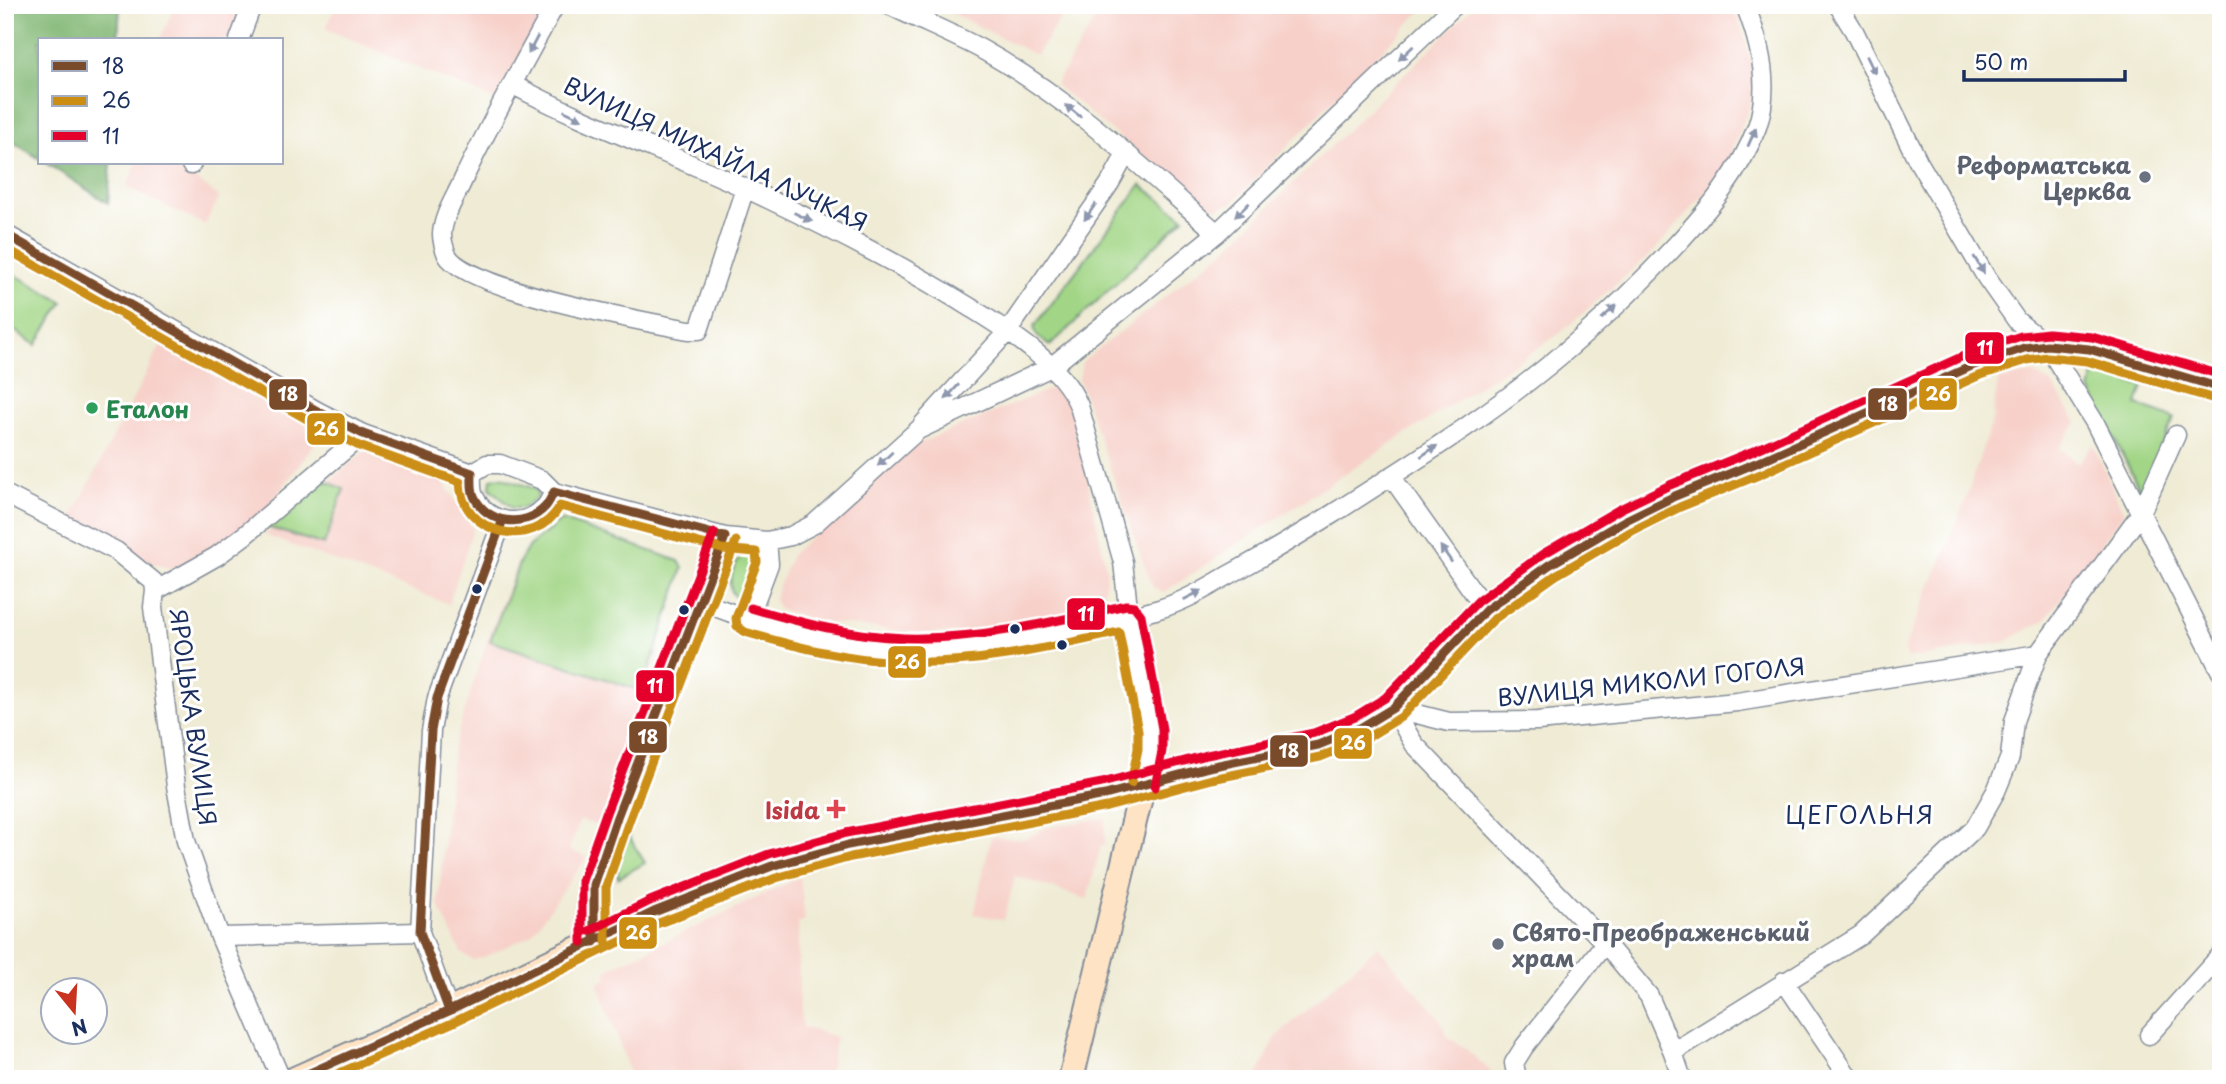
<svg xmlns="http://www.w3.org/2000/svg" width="2226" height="1084" font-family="'Playpen Sans',sans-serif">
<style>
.built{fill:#f7d0c9}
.green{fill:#a2d686;stroke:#5e8272;stroke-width:2}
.forest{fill:#81b773;stroke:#4e7368;stroke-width:2}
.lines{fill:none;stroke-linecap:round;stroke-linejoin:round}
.street-casing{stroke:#858d99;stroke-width:21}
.secondary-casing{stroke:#858d99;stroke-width:28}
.street{stroke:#fff;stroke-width:18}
.secondary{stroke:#fee4c5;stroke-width:24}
.bus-1-casing{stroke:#fff;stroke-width:14}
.bus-2-casing{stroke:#fff;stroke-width:14}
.bus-3-casing{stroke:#fff;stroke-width:14}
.bus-1{stroke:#7a4b2a;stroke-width:9}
.bus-2{stroke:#cb8e13;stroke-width:9}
.bus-3{stroke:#e4002b;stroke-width:9}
.oneway{fill:#8d97ae}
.worship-dot{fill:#6b7280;stroke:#fff;stroke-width:2.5}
.leisure-dot{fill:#2e9e5b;stroke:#fff;stroke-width:2.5}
.bus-dot{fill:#1b2f5e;stroke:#fff;stroke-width:2.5}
.health-dot{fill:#e0444e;stroke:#fff;stroke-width:2.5}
.labels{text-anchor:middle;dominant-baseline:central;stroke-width:6;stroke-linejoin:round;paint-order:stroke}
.street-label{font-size:23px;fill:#1b2f5e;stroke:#fff}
.worship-label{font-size:23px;font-weight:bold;fill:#5b616d;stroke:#fff;text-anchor:end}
.leisure-label{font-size:23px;font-weight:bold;fill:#27864d;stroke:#fff;text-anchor:start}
.health-label{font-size:23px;font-weight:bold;fill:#be3a42;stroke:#fff;text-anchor:end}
.neighbourhood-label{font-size:24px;letter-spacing:2px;fill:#1b2f5e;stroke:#fff}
.line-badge{stroke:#fff;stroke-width:2.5}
.badge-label{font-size:19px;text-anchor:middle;font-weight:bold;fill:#fff}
</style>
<rect width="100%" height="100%" fill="#fff"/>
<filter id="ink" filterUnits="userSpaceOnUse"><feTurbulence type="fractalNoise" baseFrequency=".0143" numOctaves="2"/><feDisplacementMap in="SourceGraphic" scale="14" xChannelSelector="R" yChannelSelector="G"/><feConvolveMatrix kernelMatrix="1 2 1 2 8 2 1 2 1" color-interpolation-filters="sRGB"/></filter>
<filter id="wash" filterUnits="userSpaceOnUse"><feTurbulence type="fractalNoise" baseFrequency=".00686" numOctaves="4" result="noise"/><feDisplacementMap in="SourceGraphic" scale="28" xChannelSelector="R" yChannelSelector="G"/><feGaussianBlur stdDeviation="1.57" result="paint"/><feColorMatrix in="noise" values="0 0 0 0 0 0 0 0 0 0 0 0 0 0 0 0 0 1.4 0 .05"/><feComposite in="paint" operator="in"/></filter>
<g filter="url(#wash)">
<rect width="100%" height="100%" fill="#efebd4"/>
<!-- built -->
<path class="built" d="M175,5H246L233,40H160Z
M336,5H549L494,100L326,29Z
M941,5H1069L1036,55L940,7Z
M1104,5H1427L1232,203L1217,208L1199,201L1055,85Z
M1475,5H1731L1740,24L1752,65L1751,102L1724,171L1653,252L1559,334L1163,593L1153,587L1147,573L1079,380L1082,362L1227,248Z
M137,163H189V169L197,180L219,197L205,225L126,187Z
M166,335L329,424L265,512L178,570L147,562L72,517Z
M2032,373L2051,383L2077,422L2059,448L2078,463L2093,445L2124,513L2045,620L2005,642L1907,659L1905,647L1962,510L1993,417L1998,380Z
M1055,387L1067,392L1075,418L1107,573L1102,599L1087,613L1063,622L997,633H919L813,621L779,609L774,599L791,555L907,448Z
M366,450L439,475L473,528L449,604L265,535Z
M517,565L667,620L644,697L599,826L580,820L569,850L587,857L531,935L487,956L473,960L461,953L438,904L453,748L486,644Z
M1105,818V844L1101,845L1087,899L1015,876L1004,920L974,914L991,837L1023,839L1049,827Z
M800,877L805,920L798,923L799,1009L803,1027L836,1037L828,1079H632L598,982L607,978L606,970Z
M1378,946L1440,1019L1447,1037L1464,1047L1499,1079H1256L1276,1037Z"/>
<!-- green -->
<path class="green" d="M1141,185L1184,218L1050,346L1037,336L1034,327Z
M5,269L63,302L36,345L5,324Z
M2095,372L2143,386L2137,405L2174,418L2142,494L2090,389Z
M500,477L536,489L538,497L523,508H512L490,488L491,479Z
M321,479L344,489L324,545L264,526Z
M562,520L679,561L683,568L642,691L490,641L520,561L529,546Z
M747,552L753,553L758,562L748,592L744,596L736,597C724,588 734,558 747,552Z
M628,835L645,863L618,878V860Z"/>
<!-- forest -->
<path class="forest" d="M5,5H120L118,40H40V159L5,137Z
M46,163H111L108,203Z"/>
</g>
<g filter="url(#ink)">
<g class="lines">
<defs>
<path id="street" d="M555,5C524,63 491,120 463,180C456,196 443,216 442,234C442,240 445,250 447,255C465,289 647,322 689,330H699L745,188
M889,5C919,20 951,33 981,49C1068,97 1143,168 1217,233
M1838,5L1854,31L1918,161L1986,277L2017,321L2047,345L2095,423L2221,672
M239,40L252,5
M512,84C587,125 668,152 745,188C822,224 899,263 971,308C1008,331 1062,364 1079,406L1123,562L1129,617L1150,730V750L1143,785
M191,165L192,163
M5,234L319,412L363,434L472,473
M923,424L1008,331L1110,183L1126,154
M472,473C472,480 471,490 474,496C488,525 524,529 545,507C549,503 551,496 554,492
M472,473L487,464H500L542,480L554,492
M1391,476L1486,610
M554,492L725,537L767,541L791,536L814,524L918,430L1051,367L1217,233L1455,5
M5,494L116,551L154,582L155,591
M700,601C764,627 831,645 901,650C967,654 1035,639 1098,624C1119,619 1139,615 1159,609C1183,602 1205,589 1227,576C1264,556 1299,535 1334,513C1419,459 1507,404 1582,337C1615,308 1646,277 1676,245C1709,209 1740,173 1757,127C1771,87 1760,42 1745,5
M748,620L769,564L767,541
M1393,708L1449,722L1538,721L1737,702L2038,654
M1393,708L1414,744L1605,943L1649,996L1673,1052L1682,1079
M220,937L186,841L176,786L153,607L155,591L217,556L245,535L363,434
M594,942V885L617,817L725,537
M1784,981L1850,1079
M449,1011L420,932L431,731L437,698L502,522
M2149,1035L2221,955
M1673,1052L1861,935L1975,828L1996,791L2010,757L2014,721L2038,654L2141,513L2176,435
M281,1079L220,937L420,932
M1517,1079L1514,1063L1524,1047L1605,943"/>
<path id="secondary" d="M295,1079L449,1011L654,912L772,866L848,845L1105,795L1209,767L1318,745L1360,728L1393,708L1486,610L1549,565L1626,520L1675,496L1756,463L1974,365L2024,348L2047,345L2089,349L2221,388
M1071,1079L1143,785"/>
</defs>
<!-- street casing -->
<use href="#street" class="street-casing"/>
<!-- secondary casing -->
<use href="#secondary" class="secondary-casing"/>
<!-- street -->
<use href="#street" class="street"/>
<!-- secondary -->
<use href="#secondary" class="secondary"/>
<defs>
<path id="bus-1" d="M5,234L319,412L363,434L472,473C472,480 471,489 474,496C486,524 525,529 545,507C549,503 551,497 554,492
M554,492L725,537
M594,942V885L617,817L725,537
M449,1011L420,932L431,731L437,698L502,522
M296,1079L449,1011L654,912L772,866L848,845L1105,795L1209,767L1318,745L1360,728L1393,708L1486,610L1549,565L1626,520L1675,496L1756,463L1974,365L2024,348L2047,345L2089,349L2221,388"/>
<path id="bus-2" d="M5,248L314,423L359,446L460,482C461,535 534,552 560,506L722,549L756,552L757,562L736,618L737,626L745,632C796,647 849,660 902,662C976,665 1048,648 1119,632L1138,731V749L1131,783
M606,942V887L629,821L736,541
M326,1079L454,1022L659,923L776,878L851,857L1107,807L1212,779L1320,757L1365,739L1401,717L1494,619L1556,575L1632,531L1680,507L1761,474L1978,376L2027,360L2047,357L2087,361L2218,400"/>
<path id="bus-3" d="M751,608C801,623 852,636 904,638C980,640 1053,622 1126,605L1134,606L1141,615L1162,729V751L1155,787
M589,931L650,901L769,854L846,833L1102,783L1207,755L1314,733L1354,717L1385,698L1478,601L1543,554L1620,509L1670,485L1751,452L1970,353L2021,336L2048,333L2092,337L2221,375
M582,942V881L606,813L714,533"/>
</defs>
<!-- bus-1 casing -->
<use href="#bus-1" class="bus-1-casing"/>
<!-- bus-2 casing -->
<use href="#bus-2" class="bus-2-casing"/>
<!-- bus-3 casing -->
<use href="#bus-3" class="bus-3-casing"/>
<!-- bus-1 -->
<use href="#bus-1" class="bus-1"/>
<!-- bus-2 -->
<use href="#bus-2" class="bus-2"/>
<!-- bus-3 -->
<use href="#bus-3" class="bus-3"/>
</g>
<!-- one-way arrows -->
<defs><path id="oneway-solid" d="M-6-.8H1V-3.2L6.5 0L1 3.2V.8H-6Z" transform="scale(1.75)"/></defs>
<g class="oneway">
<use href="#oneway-solid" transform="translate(533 45) rotate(118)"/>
<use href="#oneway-solid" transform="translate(1406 53) rotate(136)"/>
<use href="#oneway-solid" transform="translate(1871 65) rotate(64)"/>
<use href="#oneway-solid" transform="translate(1073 111) rotate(-142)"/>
<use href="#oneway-solid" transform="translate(573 115) rotate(25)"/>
<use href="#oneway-solid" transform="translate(1752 137) rotate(-66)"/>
<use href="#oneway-solid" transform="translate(1242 210) rotate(136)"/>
<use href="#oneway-solid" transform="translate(1090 212) rotate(125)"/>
<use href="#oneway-solid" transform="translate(803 217) rotate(26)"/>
<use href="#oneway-solid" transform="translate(1979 265) rotate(59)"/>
<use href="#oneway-solid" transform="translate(1609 312) rotate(-43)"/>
<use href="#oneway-solid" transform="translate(952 392) rotate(132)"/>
<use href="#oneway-solid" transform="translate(1429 451) rotate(-34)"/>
<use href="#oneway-solid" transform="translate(885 459) rotate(137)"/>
<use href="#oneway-solid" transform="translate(1446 554) rotate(-125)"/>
<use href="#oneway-solid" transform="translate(1193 595) rotate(-27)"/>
</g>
</g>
<!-- markers -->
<g class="worship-dot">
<circle cx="2145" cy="177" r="7"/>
<circle cx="1498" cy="944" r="7"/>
</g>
<circle class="leisure-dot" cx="92" cy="408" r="7"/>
<g class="bus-dot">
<circle cx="477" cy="589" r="6"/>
<circle cx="684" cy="610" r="6"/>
<circle cx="1015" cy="629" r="6"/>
<circle cx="1062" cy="645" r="6"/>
</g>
<path class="health-dot" d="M832.5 798.5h7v7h7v7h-7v7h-7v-7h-7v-7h7z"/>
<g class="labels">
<!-- street labels -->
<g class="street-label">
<text transform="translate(716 153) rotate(25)">ВУЛИЦЯ МИХАЙЛА ЛУЧКАЯ</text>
<text transform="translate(1651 681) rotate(-6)">ВУЛИЦЯ МИКОЛИ ГОГОЛЯ</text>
<text transform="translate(194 717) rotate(82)">ЯРОЦЬКА ВУЛИЦЯ</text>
</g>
<!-- worship labels -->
<g class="worship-label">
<text x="2131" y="164">Реформатська<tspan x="2131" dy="26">Церква</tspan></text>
<text x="1512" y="931" text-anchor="start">Свято-Преображенський<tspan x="1512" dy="26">храм</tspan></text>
</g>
<!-- leisure labels -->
<g class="leisure-label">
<text x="106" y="408">Еталон</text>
</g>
<!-- health labels -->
<g class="health-label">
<text x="820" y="809">Isida</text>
</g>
<!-- neighbourhood labels -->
<g class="neighbourhood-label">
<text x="1860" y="814">ЦЕГОЛЬНЯ</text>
</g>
</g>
<g class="line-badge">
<rect x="1964" y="331" width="41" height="34" rx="7" fill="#e4002b"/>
<rect x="1918" y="377" width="40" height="34" rx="7" fill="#cb8e13"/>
<rect x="268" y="378" width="40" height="33" rx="7" fill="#7a4b2a"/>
<rect x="1867" y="387" width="41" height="34" rx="7" fill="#7a4b2a"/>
<rect x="306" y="412" width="40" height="34" rx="7" fill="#cb8e13"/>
<rect x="1066" y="597" width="40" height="34" rx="7" fill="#e4002b"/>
<rect x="887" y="645" width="40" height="34" rx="7" fill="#cb8e13"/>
<rect x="635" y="669" width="40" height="34" rx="7" fill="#e4002b"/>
<rect x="628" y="720" width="40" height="34" rx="7" fill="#7a4b2a"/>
<rect x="1333" y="727" width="40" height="33" rx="7" fill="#cb8e13"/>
<rect x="1269" y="734" width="40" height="34" rx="7" fill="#7a4b2a"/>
<rect x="618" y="916" width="40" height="34" rx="7" fill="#cb8e13"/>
</g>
<g class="badge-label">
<text x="1985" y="355">11</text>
<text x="1938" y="401">26</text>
<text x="288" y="401">18</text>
<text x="1888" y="411">18</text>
<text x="326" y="436">26</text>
<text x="1086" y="621">11</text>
<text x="907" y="669">26</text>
<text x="655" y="693">11</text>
<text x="648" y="744">18</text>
<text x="1353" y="750">26</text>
<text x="1289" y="758">18</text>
<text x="638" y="940">26</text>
</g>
<!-- margin -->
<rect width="2226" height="1084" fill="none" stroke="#fff" stroke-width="28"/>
<!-- legend -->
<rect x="38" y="38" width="245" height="126" fill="#ffffff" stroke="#a4acbf" stroke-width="2"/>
<rect x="52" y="61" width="35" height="10" fill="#7a4b2a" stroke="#a4acbf" stroke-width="2"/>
<text x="102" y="74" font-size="21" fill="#1b2f5e">18</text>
<rect x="52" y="96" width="35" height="10" fill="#cb8e13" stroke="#a4acbf" stroke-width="2"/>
<text x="102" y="108" font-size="21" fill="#1b2f5e">26</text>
<rect x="52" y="131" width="35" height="10" fill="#e4002b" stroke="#a4acbf" stroke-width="2"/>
<text x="102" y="144" font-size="21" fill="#1b2f5e">11</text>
<!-- north arrow -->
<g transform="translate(74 1011) rotate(162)"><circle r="33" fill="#ffffff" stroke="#a4acbf" stroke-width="2"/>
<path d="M0-5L12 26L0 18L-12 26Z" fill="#c8321e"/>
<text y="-10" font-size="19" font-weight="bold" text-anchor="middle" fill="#1b2f5e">N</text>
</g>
<!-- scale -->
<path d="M1964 70v10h161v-10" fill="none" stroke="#1b2f5e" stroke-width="3.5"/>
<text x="1974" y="70" font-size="21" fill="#1b2f5e" stroke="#ffffff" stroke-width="5" paint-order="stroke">50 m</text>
</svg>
